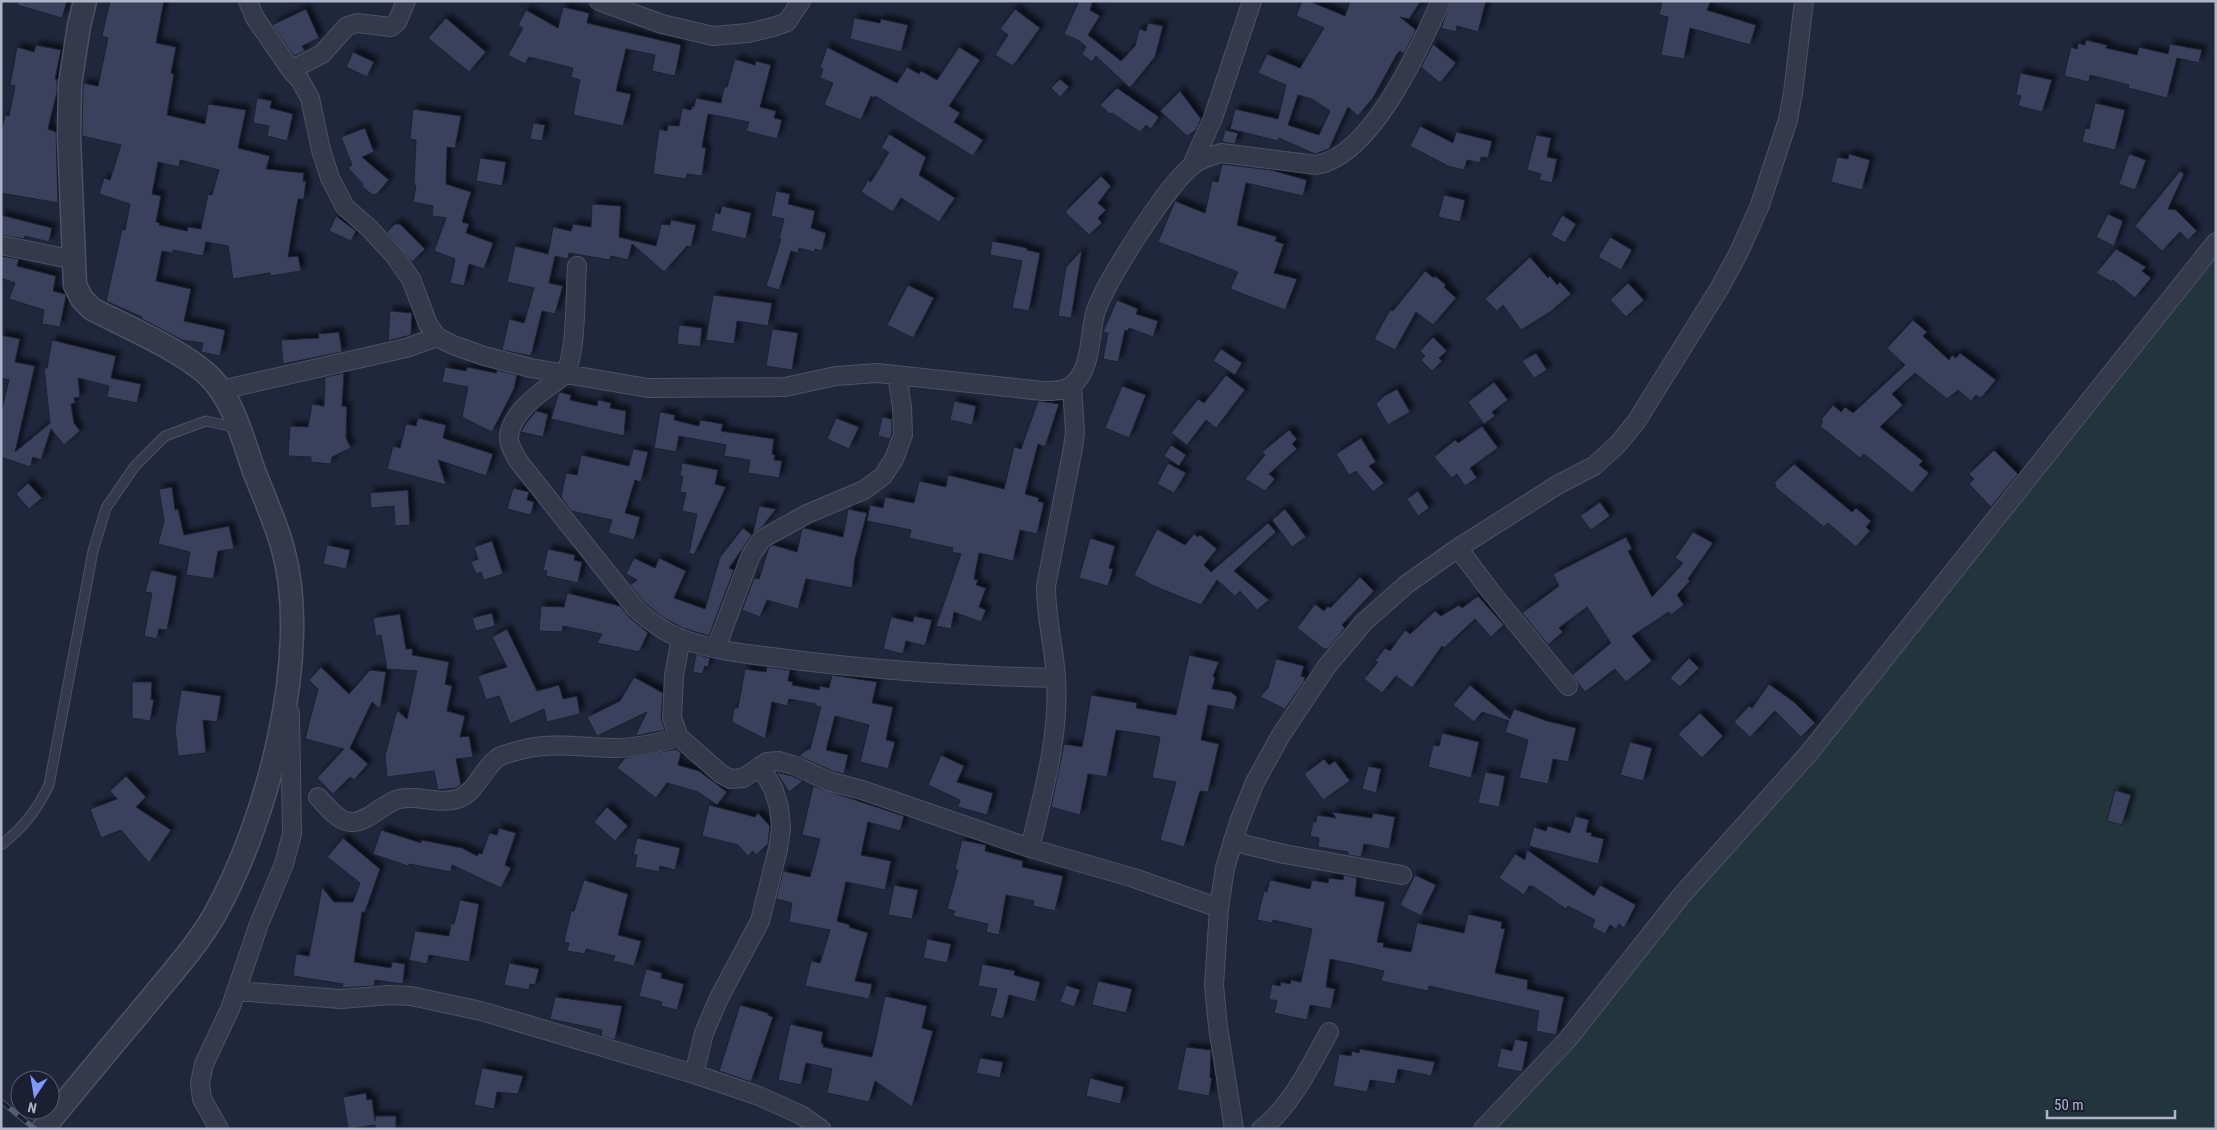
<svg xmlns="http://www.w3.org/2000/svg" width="2217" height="1130" font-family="'Roboto Condensed',sans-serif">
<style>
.green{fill:#22353d}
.building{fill:#3a415b;stroke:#1c2133;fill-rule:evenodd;filter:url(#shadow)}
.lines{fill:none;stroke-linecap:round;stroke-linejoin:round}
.service-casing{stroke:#4c5264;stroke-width:11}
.minor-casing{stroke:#4c5264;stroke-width:20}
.tertiary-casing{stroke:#4c5264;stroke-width:25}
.service{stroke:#343a4c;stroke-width:9}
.minor{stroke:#343a4c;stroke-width:18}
.tertiary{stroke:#343a4c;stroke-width:22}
.rail-casing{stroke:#565d74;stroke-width:5.5}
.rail{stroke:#1a1f31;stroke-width:4;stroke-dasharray:11;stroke-linecap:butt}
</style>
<defs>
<filter id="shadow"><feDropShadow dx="4.5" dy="-4.5" stdDeviation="2.5" flood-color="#0009"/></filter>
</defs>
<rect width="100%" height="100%" fill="#20273c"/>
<!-- green -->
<path class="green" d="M2216,254V1129H1494L1687,901Z"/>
<!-- building -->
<path class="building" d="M18,1H67L62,18L17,5Z
M110,1H164L156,43L176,47L171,73L174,74L167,115L205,124L208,104L246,110L238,148L270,156L266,169L304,173L303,181H306L304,199H298L288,257L298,256L301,271L271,276L270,273L233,279L228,246L206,242L203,256L173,250V253L162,251L156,281L191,289L184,321L225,330L220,356L201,352L203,343L182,340L142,319V317L106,301L122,229L125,230L130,204L99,194L104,178L110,180L121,145L82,136L83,83L98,86L108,38L102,36ZM180,160L219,170L212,195L208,194L201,229L188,227L187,231L159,225L160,223L156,222L161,196L152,194L158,162L179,167Z
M1079,1H1093L1090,10L1100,16L1088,35L1121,61L1135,46L1139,29L1146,31L1148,23L1163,26L1155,57L1130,88L1096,56L1092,62L1082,54L1086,47L1080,41L1064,34Z
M1302,1H1309L1345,16L1350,1H1421L1409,19L1400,17L1416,30L1404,54L1400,51L1397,54L1373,98L1358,116L1348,107L1329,149L1315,154L1279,138L1278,141L1230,129L1235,109L1278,119L1286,85L1258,73L1267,54L1300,68L1324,28L1296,16ZM1298,95L1312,99L1330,111L1319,135L1288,125Z
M1451,1H1486L1478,32L1457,26L1456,32L1441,28Z
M1662,1H1711L1707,10L1756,25L1750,45L1690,28L1684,59L1661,55L1668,17L1659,15Z
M563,7L589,13L587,23L681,45L675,76L652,71L655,55L626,49L616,91L631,94L623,126L573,115L580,80L571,77L573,68L529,57L525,64L508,55L523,28L518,25L526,10L558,28Z
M306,9L319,38L302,46L305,51L294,56L272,25Z
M1015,9L1040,28L1013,66L995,55L1008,35L1000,29Z
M446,18L486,52L469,72L428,38Z
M854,18L880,23L881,19L908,25L901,52L850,39Z
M2086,40L2107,45L2106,48L2137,55L2139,47L2168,54L2170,44L2202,50L2199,63L2177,58L2167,98L2128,88L2129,85L2090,75L2089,82L2064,76L2071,47L2077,49L2078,43L2085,45Z
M1433,44L1456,63L1440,83L1421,67Z
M36,45L61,50L55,79H57V92L48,129L56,132L58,203L1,193V132L5,115L9,116L15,86L10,85L17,47L34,52Z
M827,47L897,83L907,67L919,74L921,71L937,80L959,47L980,60L949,106L960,113L954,122L983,140L973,156L875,96L874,98L871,96L861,120L824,105L833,83L820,78L823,69L820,68Z
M353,52L374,62L367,77L346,67Z
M735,59L755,65L756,61L771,65L760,107L776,111L774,118L782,120L777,139L746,131L749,122L708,114L702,147L706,148L702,176L687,174L686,179L653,174L659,129L667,131L668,125L679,126L682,108L691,110L692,106L694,107L696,98L721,103L724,87H727Z
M2020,73L2052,80L2042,112L2018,106L2021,96L2016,95Z
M1060,79L1069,87L1060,97L1051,88Z
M1117,88L1159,117L1151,129L1146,125L1140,132L1112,113L1110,114L1100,105Z
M1180,91L1201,119L1196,130L1187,136L1160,111Z
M257,98L272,101L270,108L293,114L287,141L267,136L269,126L253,123Z
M2095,103L2125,110L2115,150L2082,142L2085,128L2089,129Z
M413,109L461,116L455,148L447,147L446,184L471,192L462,222L469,224L466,233L493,243L484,269L469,264L464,286L450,283L455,259L434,251L446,218L432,216L433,206L413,202L416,185H414L416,140L410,139Z
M533,123L545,125L542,141L530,139Z
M1420,126L1453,143L1456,132L1492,141L1488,158L1481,157L1480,163L1467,160L1464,170L1448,166L1410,146Z
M365,128L374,152L362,157L389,180L376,195L371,194L362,186L363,184L348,168L352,165L341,137Z
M1225,130L1238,133L1235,144L1222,142Z
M889,134L926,157L919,175L955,198L939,222L901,198L893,212L861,192L868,180L871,182L889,152L881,148Z
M1536,135L1551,138L1547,157L1557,159L1552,183L1539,180L1541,174L1527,170Z
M1849,154L1870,160L1862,190L1831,182L1837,157L1848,159Z
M2129,154L2146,160L2135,190L2119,184Z
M480,158L506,162L502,186L476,181Z
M1222,164L1271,170L1307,180L1303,196L1246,183L1237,225L1277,237L1275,241L1284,244L1274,273L1297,279L1285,310L1230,289L1238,272L1158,242L1175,201L1205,213L1212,181L1218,182Z
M2180,171L2184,174L2168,209L2176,210L2197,231L2188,240L2180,232L2162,251L2135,226Z
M1101,176L1111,186L1098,203L1106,210L1098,218L1102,223L1089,235L1065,212Z
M776,191L790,194L788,204L815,211L811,228L826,233L822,251L815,249L814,252L799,248L798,253L791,251L779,290L766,286L781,239H779L784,219L771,216Z
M1444,195L1465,200L1460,222L1438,217Z
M592,204L621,206L619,237L656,246L661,224L670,225L671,220L696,225L691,247L687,246L664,272L632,244L628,260L611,256L610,260L569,253L568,259L555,256L549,283L563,286L555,314L542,311L531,356L502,350L509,319L524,323L534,288L507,282L515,246L548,254L553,227L571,231L573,224L591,227Z
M722,206L751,213L746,239L711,231L715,212L720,214Z
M2108,214L2123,221L2114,246L2096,237Z
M1,215L52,228L49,242L25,236L24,239L1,235Z
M1562,215L1576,224L1565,243L1551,235Z
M336,216L356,231L351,241L329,231Z
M395,224H400L425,249L412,262L387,232Z
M1610,237L1632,250L1621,270L1598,257Z
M992,241L1027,248V250L1040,253L1029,311L1012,308L1022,261L990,255Z
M2116,249L2146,267L2142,271L2151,278L2135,298L2113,280L2112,282L2096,273Z
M1082,250L1071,318L1058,316L1066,267Z
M1,256L19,259L17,266L56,276L53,291L65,294L66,296L60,327L42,324L44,310L9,299L15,283L1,278Z
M1530,257L1548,278L1550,276L1557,285L1560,282L1571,294L1550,312L1521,330L1503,305L1497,311L1485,299Z
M1425,271L1434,278L1435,276L1446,285L1444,287L1456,298L1433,325L1416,312L1395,350L1374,339L1390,310L1393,311Z
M1628,283L1644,300L1626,317L1610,300Z
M908,285L934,298L913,338L887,325Z
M713,295L772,303L768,326L737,321L734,344L706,340Z
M1117,300L1138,309L1136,314L1158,321L1153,337L1129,328L1128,331L1125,330L1118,362L1103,359L1108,333L1103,332Z
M390,311L412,313L411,335L388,341Z
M1913,320L1927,332L1923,336L1949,360L1952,355L1956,358L1960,353L1996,380L1981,398L1976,395L1971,401L1958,390L1947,399L1915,373L1892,394L1903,405L1880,427L1923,461L1919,465L1929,473L1912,493L1864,454L1860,458L1820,426L1823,422L1821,420L1833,405L1841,412L1845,407L1853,413L1905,365L1887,348Z
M679,325L702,328L700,347L677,344Z
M772,329L798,333L792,370L766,366Z
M339,332L342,352L283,364L281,340L319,338L318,334Z
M1,335L20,339L15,362L35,366L15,452L50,423L44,368H47L52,340L116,356L111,378L141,384L137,403L107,397L109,386L78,378L80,397L74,398L75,403L71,404L74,423L80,431L64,445L51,429L41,460L33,457L30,467L1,457V412L9,380L1,378Z
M1433,337L1447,351L1439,358L1442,361L1432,371L1421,360L1425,356L1420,351Z
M1221,349L1242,363L1235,375L1213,361Z
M1536,353L1547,370L1534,378L1522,361Z
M445,367L466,371L467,367L496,373L497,370L517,375L514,389L492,432L462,417L468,387L442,382Z
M344,373L342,406L347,407L346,438L351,448L332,457L331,464L311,462V457L288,456L290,426L308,427L312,404L324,406L325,377Z
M1226,375L1245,390L1216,428L1206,420L1187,445L1171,433L1198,399L1204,403Z
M1494,382L1508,400L1492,412L1495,416L1484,424L1468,402Z
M1122,386L1146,395L1129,438L1105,428Z
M1397,389L1410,412L1388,425L1376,404L1384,396Z
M559,392L571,395L570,400L597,406L598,400L611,403L610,408L626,411L624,436L551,419Z
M954,401L976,406L972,425L950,420Z
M1038,401L1059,404L1045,447L1038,444L1025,494L1039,498L1038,501L1044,503L1037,534L1020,530L1013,561L979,553L974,579L978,580L976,585L986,588L979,607L986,610L981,622L954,612L951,629L936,626L961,554L952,552L953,548L909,538L911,530L867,521L870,505L883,508L885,497L914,503L919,481L946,487L948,475L1004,489L1014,447L1021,449Z
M536,411L548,414L543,437L521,432L526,423Z
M660,412L675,415L674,420L699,426L700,420L723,424L721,431L774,439L772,454L775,455L774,460L782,461L779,478L748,473L750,460L724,456L726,445L679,436L676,452L654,448Z
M882,417L892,419V433L890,439L878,436Z
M418,418L446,425L443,438L493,454L486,476L438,460L446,485L387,469L393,446L400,448L406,424L416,426Z
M836,418L859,427L849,449L827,439Z
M1482,426L1498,448L1470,468L1477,478L1465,486L1457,474L1452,478L1434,457L1455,440L1458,443Z
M1289,430L1297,439L1292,444L1297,449L1269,474L1275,479L1265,491L1245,479L1265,455L1262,452Z
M1361,438L1376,462L1369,466L1384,483L1373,492L1356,471L1349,475L1336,454Z
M1171,445L1186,455L1179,466L1164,456Z
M633,449L648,452L641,482L635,480L625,513L640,517L634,540L608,533L612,520L571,511L561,497L566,473L577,475L581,455L629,466Z
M1994,450L2018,474L1991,507L1969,484L1974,479L1969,474Z
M682,463L718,470L715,484L726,487L694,555L689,553L697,514L682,511L686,493L680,492L683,476H680Z
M1168,463L1186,473L1174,493L1157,484Z
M1794,464L1852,512L1856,508L1871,521L1866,527L1870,531L1856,547L1828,523L1824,527L1775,487L1776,485L1774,483Z
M28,483L42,498L29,509L16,494Z
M172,487L175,510L178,509L184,535L229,526L234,549L218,551L213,579L186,575L190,552L158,544L164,521L159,489Z
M513,488L529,492L527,500L534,502L531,515L507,509Z
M408,490L410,525L395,526L394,506L371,508L370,493Z
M1418,491L1429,508L1418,516L1407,499Z
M1600,502L1610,516L1591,530L1580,516Z
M759,506L776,509L762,527L753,533Z
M848,509L867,513L855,558L852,588L806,579L798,609L767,600L760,617L742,610L754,578L759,579L769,547L773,545L797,552L802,529L804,528L843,537Z
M1285,509L1306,537L1292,547L1272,520Z
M1268,523L1276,532L1234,571L1269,600L1257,610L1240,591L1235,596L1217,580L1201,605L1154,586L1134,575L1157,529L1185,545L1194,534L1198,537L1200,535L1217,549L1204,565L1211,572Z
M743,528L752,535L729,568L734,570L709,636L683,628L662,617L644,602L630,585L637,580L626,574L634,558L655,568L659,558L686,571L674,598L705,609L720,557Z
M1693,532L1713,543L1688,579L1690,581L1677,595L1684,605L1671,615L1669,612L1632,636L1652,661L1626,682L1615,669L1585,692L1572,675L1611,643L1587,607L1559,628L1563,632L1548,645L1522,613L1559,586L1553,574L1626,537L1632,549L1628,551L1652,597L1683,563L1675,558Z
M1090,538L1115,546L1109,568L1113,569L1108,586L1079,578Z
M492,541L503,574L484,580L481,572L476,574L471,562L478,559L474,547Z
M327,545L350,550L346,569L323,564Z
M548,549L575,555L574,560L582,562L578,583L546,576L547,571L543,570Z
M151,570L177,576L167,630L159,629L157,639L144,636L152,593L145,592Z
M1360,577L1374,591L1342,625L1345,628L1328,649H1324L1297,628L1315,604L1324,611L1328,606L1330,608Z
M567,593L620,606L629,617L648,633L639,652L597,643L602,634L563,626L562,632L539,631L541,606L564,607Z
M1478,596L1504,625L1491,637L1475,619L1444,648L1442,646L1412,688L1396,676L1382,693L1364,679L1378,662L1375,661L1385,648L1390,651L1405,630L1410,634L1435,611L1441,616L1459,605L1462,608Z
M492,613L495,626L476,631L472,618Z
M400,614L406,649H413L412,655L449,662L445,684L452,686L447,711L465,716L460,737L469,736L473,757L456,759L461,785L456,788L438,790L434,771L387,777L385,756L397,710L407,719L417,671L387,669L381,635L376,636L373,618Z
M914,616L932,620L925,646L906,641L903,654L883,649L891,617L913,622Z
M507,629L537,691L559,685L563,699L577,696L580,714L547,722L544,709L510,724L499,696L486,700L478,676L507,667L492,637Z
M696,654L710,658L708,667L705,666L702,674L693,672Z
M1189,655L1219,662L1213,676L1215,678L1212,689L1231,692L1237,697L1234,710L1208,705L1201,740L1219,744L1208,792L1200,791L1184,847L1160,840L1176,782L1152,778L1160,737L1116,730L1107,777L1088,774L1080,815L1051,807L1064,744L1082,747L1091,695L1137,703L1136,708L1176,715Z
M1689,658L1699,668L1680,687L1670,678Z
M1276,659L1304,666L1301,676L1305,677L1304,682L1285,709L1260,697L1268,688Z
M321,667L349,694L370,670L386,672L380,709L372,702L350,748L368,764L354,780L350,777L333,794L317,778L344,749L305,739L318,689L309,680Z
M767,667L790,670L788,681L793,682L792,685L819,690L820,686L829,688L832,675L877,682L872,703L893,707L886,740L895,742L888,769L860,762L869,725L835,716L826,750L848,755L844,774L832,771L799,756L808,749H810L821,707L816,706V704L789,699L787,706L772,702L765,739L732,722L734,708H738L745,669L766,672Z
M634,677L663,693L661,718L665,730L635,736L647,712L597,736L587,717L620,701Z
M132,682H152L151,699L154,700L150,721L132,718Z
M1769,684L1794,702L1815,723L1801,737L1775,711L1750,737L1734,722L1749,706L1752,708Z
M1470,685L1510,719L1514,709L1547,721L1576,728L1568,762L1553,759L1548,784L1519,778L1528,740L1505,732L1509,721L1482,712L1474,722L1453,705Z
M181,690L221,696L217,722L203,720L206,753L178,756L175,729Z
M1700,713L1723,736L1702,758L1678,734Z
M1442,733L1479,742L1471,778L1428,767L1433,745L1439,746Z
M1630,742L1652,748L1643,781L1620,775Z
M676,749L681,753L678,765L699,771L727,792L717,805L698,792L667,783L656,798L617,768L625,758Z
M941,755L964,766L957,782L993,793L987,815L958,807L960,800L928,785Z
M1324,759L1329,765L1335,761L1350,781L1323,800L1304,774Z
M1368,766L1381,769L1376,793L1362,789Z
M776,772L792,776L803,781L789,792Z
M1485,772L1505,776L1499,807L1478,803Z
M126,776L146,797L136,807L171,830L149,863L121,830L101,838L90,809L117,799L110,791Z
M813,786L904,816L900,831L868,822L861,855L891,861L885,890L846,882L837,921L850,925L849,927L868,933L855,981L872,984L869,999L805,986L811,961L820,963L830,930L789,922L792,903L776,899L783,871L810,877L820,839L802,835Z
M2115,790L2131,795L2122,825L2107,821Z
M709,805L755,817L758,813L770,826L768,844L756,855L753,851L748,856L738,845L702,836Z
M607,807L628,826L615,841L594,822Z
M1332,812L1372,818L1373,813L1395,817L1389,849L1364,844L1361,857L1348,855V852L1318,847L1319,838L1310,836L1313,822H1316L1317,815L1336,818Z
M1575,816L1589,820L1586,832L1592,833L1591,836L1604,839L1598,864L1529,846L1534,827L1546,831L1548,826L1570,833Z
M499,828L516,833L505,865L511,868L501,888L452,865L451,872L409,864L408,866L373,854L381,830L421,843V840L462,848L477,856L479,853L482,854L489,833L497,835Z
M343,838L380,869L365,912H362L354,962L391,968L392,962L405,964L403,984L375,980L374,986L342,988L343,984L293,976L296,954L309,956L322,887L334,902H353L360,883L327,857Z
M637,838L680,848L675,870L660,866L659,872L635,867L637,855H633Z
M962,840L986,845L985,851L1023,861L1022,867L1063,876L1055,911L1033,906L1034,901L1006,895L999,935L986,932L988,924L953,916L955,911L947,909L958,870L955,869Z
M1527,850L1594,896L1600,885L1636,905L1624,928L1619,924L1616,929L1610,925L1605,934L1592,927L1595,920L1568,906L1566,909L1534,887L1529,886L1524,895L1499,878L1515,854L1525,860Z
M1344,875L1357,878L1355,896L1385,902L1377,942L1384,943L1383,947L1411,952L1417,923L1464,933L1468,914L1502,922L1501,928L1505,929L1495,973L1528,980L1527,989L1564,997L1556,1035L1536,1031L1539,1011L1429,986L1428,991L1381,981L1384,971L1330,959L1326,987L1335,989L1331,1009L1310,1005L1307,1020L1274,1013L1277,1001L1269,999L1272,984L1280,986L1281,982L1290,984L1291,980L1301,982L1312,929L1273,920L1272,923L1257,920L1264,891L1267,892L1270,880L1310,889L1312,880L1328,883L1329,878L1343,880Z
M1415,875L1436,885L1421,916L1400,905Z
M584,880L628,894L618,935L641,941L634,966L613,961L615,956L586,949L585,954L567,951L569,943L564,942L571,911H574Z
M894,885L918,890L912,919L888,915Z
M460,900L479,904L469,962L429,955L427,964L409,960L415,931L449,936L451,923L454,924Z
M927,939L951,944L947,963L923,958Z
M509,963L539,969L535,985L530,984L529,990L504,985Z
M982,964L1015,971L1014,975L1040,982L1035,1002L1009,995L1003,1019L990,1016L997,989L978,986Z
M646,969L662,973L661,978L684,984L677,1010L661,1006L662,1002L639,996Z
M1098,981L1132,989L1126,1013L1092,1005Z
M1066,985L1080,990L1074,1007L1060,1002Z
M885,996L927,1006L922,1028L933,1031L912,1107L875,1081L869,1102L827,1093L832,1069L806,1063L801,1085L778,1080L790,1024L823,1032L821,1043L823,1044V1047L872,1057Z
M555,997L622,1006L615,1040L601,1036L602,1030L550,1019Z
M740,1005L768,1013V1015L773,1017L751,1082L719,1071Z
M1515,1039L1528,1042L1522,1072L1497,1067L1501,1048L1512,1051Z
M1186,1047L1211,1050L1210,1078H1212L1209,1096L1177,1090Z
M1360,1049L1435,1062L1431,1076L1398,1069L1395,1084L1370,1080L1367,1092L1333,1086L1339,1054L1351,1056L1352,1051L1359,1053Z
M980,1058L1003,1062L1000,1078L976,1073Z
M482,1068L523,1076L518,1094L497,1092L494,1109L474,1105Z
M1090,1078L1124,1087L1120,1104L1086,1096Z
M366,1093L367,1100L372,1099L375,1121V1116H396V1129H375V1125L348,1129L343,1097Z"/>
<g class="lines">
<defs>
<path id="service" d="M1,845C23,828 37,810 49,785L93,551L106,508L135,466L165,436L206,421L237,428"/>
<path id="minor" d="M248,1L255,18L291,70L300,80L310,98L321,150L330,178L345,207L370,229L394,255L411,279L428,324L437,337L453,345L484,356L531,368L648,388L785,387L836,376L877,373L1043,391C1052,391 1065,391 1072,385C1092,370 1089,336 1095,314C1102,286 1170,181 1193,165C1201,158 1211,156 1221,153L1316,165C1372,156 1419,49 1441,1
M599,1L662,24L713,36L748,33L773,27L787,22L801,1
M291,70L322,54L347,26L357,23L391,27L397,22L406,1
M1192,165L1213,118L1252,1
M1,245L75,260
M577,266C575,291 577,353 565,373C562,379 551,384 545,389C531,400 509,418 509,438C509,446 515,455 519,462L636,609C649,621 662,631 680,638C715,652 757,655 795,660C882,671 969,676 1056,678
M221,390L406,348L437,337
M1458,548L1491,592L1568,686
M681,638L674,676L672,718L679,737L721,774L730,779L743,778L767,762L779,761L796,766L828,781L862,790L1030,848L1134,878L1219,908
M716,648L751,555L762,539L807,514L864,490L883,476L894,459L903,435L902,407L897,375
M318,797C327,806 337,821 351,822C368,823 383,803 399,799C418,794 440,806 460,798C477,791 483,767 499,757C507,753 516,751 525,749C555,742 585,748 616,748C638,748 658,743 679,737
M1233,840L1247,845L1284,854L1402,875
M1030,848C1043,794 1060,734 1056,678C1054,646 1046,619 1046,586L1073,448L1075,432L1072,386
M236,991L341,999L390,995L411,996L481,1011L694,1074L759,1096L801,1115L821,1129
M694,1074L704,1033L719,998L760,921L778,849L781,828L779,807L773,788L760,766
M219,1129L202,1099L200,1083L204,1064L230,1009L259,924L284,864L292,834L290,713
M1234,1129L1218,1027L1214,985L1219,908L1225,868L1239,822L1255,782L1281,735L1327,666L1364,622L1407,584L1458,548L1559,484L1594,466L1618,444L1636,422L1719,289L1739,252L1760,205L1788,120L1793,93L1804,1
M1261,1129C1290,1108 1312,1063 1329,1032
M1483,1129L1568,1039L1681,896L1809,753L2216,242"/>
<path id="tertiary" d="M43,1129C78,1086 114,1043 150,1000C171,974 199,943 215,914C267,821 312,654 283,549C276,523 264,497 254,471C243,440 234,402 211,378C184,351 127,327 92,309L82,299L75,285L69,136L70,84L79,26L85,1"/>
</defs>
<!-- service casing -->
<use href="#service" class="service-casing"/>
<!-- minor casing -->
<use href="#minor" class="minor-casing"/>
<!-- tertiary casing -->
<use href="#tertiary" class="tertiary-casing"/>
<!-- service -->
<use href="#service" class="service"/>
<!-- minor -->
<use href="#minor" class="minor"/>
<!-- tertiary -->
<use href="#tertiary" class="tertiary"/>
<defs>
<path id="rail" d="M1,1101L35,1129"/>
</defs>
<!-- rail casing -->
<use href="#rail" class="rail-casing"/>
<!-- rail -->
<use href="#rail" class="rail"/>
</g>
<!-- border -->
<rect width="2217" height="1130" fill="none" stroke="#afb5c8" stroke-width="5"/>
<!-- north arrow -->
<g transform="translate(35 1095) rotate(192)"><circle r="24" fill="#1a1f31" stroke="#565b6d"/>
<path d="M0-4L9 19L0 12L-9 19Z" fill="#7e99ff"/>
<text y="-8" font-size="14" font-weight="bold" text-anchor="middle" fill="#afb5c8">N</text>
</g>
<!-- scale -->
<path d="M2047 1110v8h128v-8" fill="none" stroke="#afb5c8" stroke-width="2.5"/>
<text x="2054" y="1110" font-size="15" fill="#afb5c8" stroke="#1a1f31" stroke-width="4" paint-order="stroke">50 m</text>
</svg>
